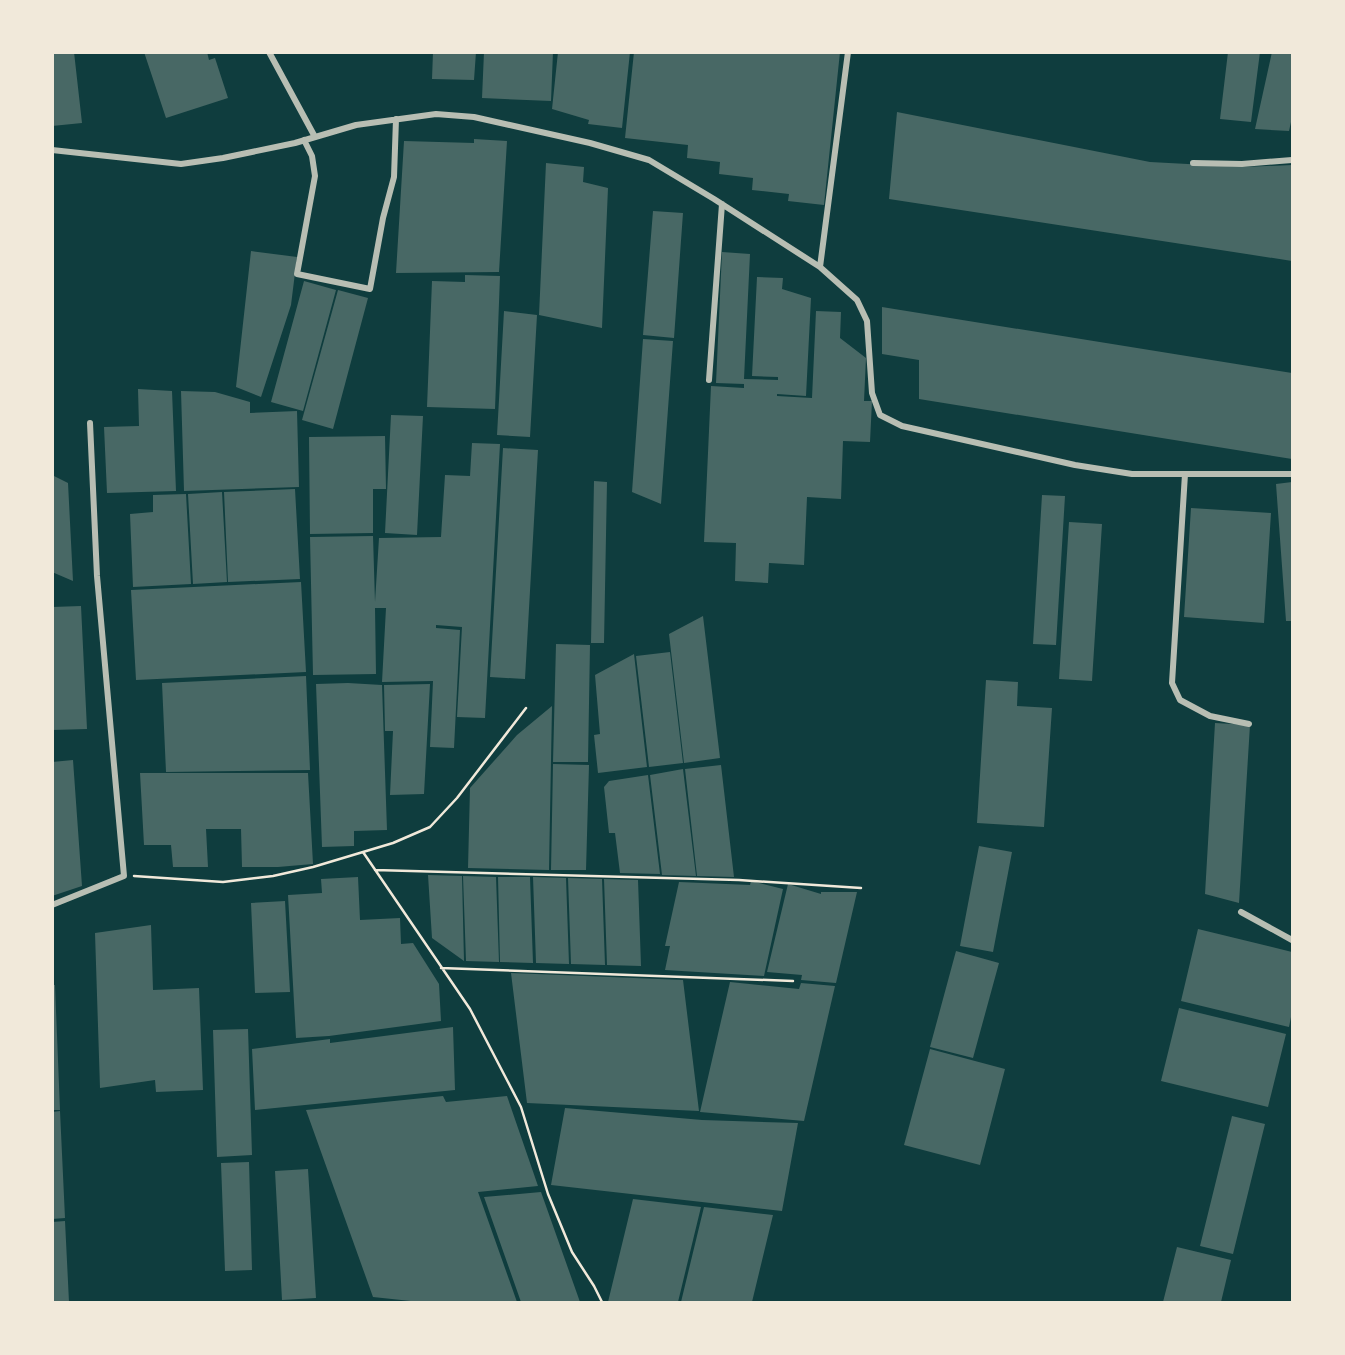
<svg xmlns="http://www.w3.org/2000/svg" width="1345" height="1355" font-family="'Asap Condensed',sans-serif">
<style>
.building{fill:#486865}
.lines{fill:none;stroke-linecap:round;stroke-linejoin:round}
.path{stroke:#f1e9da;stroke-width:2.5}
.minor{stroke:#b8beb3;stroke-width:6}
</style>
<rect width="100%" height="100%" fill="#0f3d3e"/>
<!-- building -->
<path class="building" d="M52,52H74L82,123L52,126Z
M144,52H207L209,60L215,58L228,98L166,118Z
M433,52H476L474,80L432,79Z
M484,52H553L551,101L482,98Z
M558,52H630L622,128L588,124L589,120L552,109Z
M634,52H840L824,205L788,201L789,194L752,190L753,178L719,174L720,162L687,158L688,145L625,138Z
M1228,52H1260L1251,122L1220,119Z
M1272,52H1292V122H1291L1289,131L1255,129Z
M897,112L1150,162L1244,167L1292,165V261L889,199Z
M474,139L507,141L499,272L396,273L404,141L474,143Z
M546,163L584,167L583,182L608,188L602,328L539,315Z
M653,211L683,213L674,338L643,335Z
M251,251L297,257L291,305L261,397L236,387Z
M722,252L750,254L744,379L778,380V377L752,376L757,277L783,278L782,289L811,298L806,396L777,394V396L812,398L816,311L841,312L840,338L866,358L864,401H872L870,442L843,441L841,499L807,497L804,565L769,563L768,583L735,581L736,543L704,542L711,386L744,388V384L716,383Z
M465,275L500,276L495,409L427,407L432,281L465,282Z
M304,281L336,290L303,411L271,402Z
M338,290L368,298L333,429L302,420Z
M882,307L1292,373V459L919,399V360L882,354Z
M504,311L537,315L530,437L497,435Z
M643,339L673,341L661,504L632,492Z
M138,389L172,391L176,491L107,493L104,427L139,426Z
M181,391L215,392L250,402V413L297,411L299,487L184,491Z
M391,415L423,416L417,535L385,533Z
M385,436L386,489H373V533L310,534L309,437Z
M472,443L500,444L485,718L457,717L462,627L436,625V628L460,630L454,748L430,747L433,681L382,682L386,608H375L376,674L313,675L310,537L373,536L375,602L379,538L441,537L445,475L470,476Z
M503,448L538,450L525,679L490,677Z
M52,475L68,483L73,581L52,572Z
M594,481L607,482L604,643H591Z
M1292,482V621H1286L1276,484Z
M295,489L300,579L228,582L224,492Z
M222,492L227,582L193,584L188,494Z
M186,494L191,584L133,587L130,514L153,512V495Z
M1042,495L1065,496L1056,645L1033,644Z
M1191,508L1271,513L1264,623L1184,617Z
M1069,522L1102,524L1092,681L1059,679Z
M301,582L306,672L136,680L131,590Z
M81,606L87,729L52,730V607Z
M703,616L720,758L684,763L669,634Z
M556,644L590,645L588,762H553Z
M670,652L683,763L649,767L636,656Z
M634,654L647,767L598,773L594,735L600,734L595,675Z
M306,676L310,770L166,772L162,683Z
M986,680L1018,682L1017,706L1052,708L1044,827L977,823Z
M348,683L382,685L387,830L354,831V846L322,847L316,684Z
M430,684L424,794L390,795L393,731H385L384,685Z
M552,706L549,870L468,868L470,788L517,735Z
M1215,723L1250,725L1239,903L1205,894Z
M73,760L82,886L52,896V762Z
M553,764L589,765L586,870H551Z
M721,765L734,877L697,876L685,769Z
M683,769L696,876L662,875L650,775Z
M140,773H308L313,864L278,867H242L241,829H206L208,867H173L171,845H144Z
M648,775L660,874L620,873L615,833H609L604,787L609,781Z
M979,846L1012,852L993,952L960,946Z
M428,875L462,876L464,961L432,938Z
M463,876L496,877L499,962L466,961Z
M358,877L360,920L400,918L401,944L413,943L439,984L441,1021L329,1036L296,1038L288,895L322,893L321,879Z
M498,877H530L533,963L500,962Z
M533,877L566,878L569,964L536,963Z
M568,878L602,879L605,965L571,964Z
M604,879L638,880L641,966L607,965Z
M751,881L783,889L764,976L665,970L670,946H665L679,882L750,885Z
M788,884L821,894V892H857L836,983L801,980L802,975L767,972Z
M285,901L290,992L255,993L251,903Z
M151,925L153,990L199,988L203,1090L156,1092L155,1080L100,1088L95,933Z
M1198,929L1292,952V1012L1289,1027L1181,1001Z
M956,951L999,963L973,1058L930,1047Z
M511,973L683,980L699,1111L527,1103Z
M730,982L799,989L801,983L835,986L804,1121L700,1112Z
M52,985H55L60,1110H52Z
M1179,1008L1286,1034L1268,1107L1161,1081Z
M453,1027L455,1090L255,1110L252,1049L330,1039V1043Z
M248,1029L252,1155L217,1157L213,1030Z
M930,1049L1005,1069L980,1165L904,1145Z
M443,1096L446,1102L507,1096L538,1186L478,1192L517,1302H420L373,1297L306,1110Z
M565,1108L702,1120L798,1123L782,1211L551,1185Z
M60,1111L65,1218L52,1219V1112Z
M1232,1116L1265,1124L1233,1254L1200,1246Z
M249,1162L252,1270L225,1271L221,1163Z
M308,1169L316,1298L282,1300L275,1171Z
M541,1192L580,1302H521L484,1197Z
M633,1199L701,1207L678,1302H608Z
M704,1207L773,1215L752,1302H681Z
M65,1221L69,1302H52V1222Z
M1177,1247L1231,1260L1221,1302H1163Z"/>
<g class="lines">
<!-- path -->
<path class="path" d="M363,852L470,1009L521,1107L548,1194L572,1252L594,1286L602,1302
M375,870L739,880L861,888
M134,876L223,882L273,876L313,867L393,843L430,827L457,798L526,708
M441,968L793,981"/>
<!-- minor -->
<path class="minor" d="M269,52L315,137
M304,140L312,156L315,176L297,274L370,289L383,218L394,177L396,119
M52,150L181,164L223,158L295,143L356,125L436,114L474,117L590,143L649,160L714,199L820,267L857,300L867,321L872,393L880,415L902,426L1075,465L1132,474H1292
M1193,163L1242,164L1292,160
M820,267L848,52
M709,380L722,204
M1185,474L1172,683L1180,700L1210,716L1249,724
M52,905L124,876L97,576L90,423
M1241,912L1292,940"/>
</g>
<!-- border -->
<rect width="1345" height="1355" fill="none" stroke="#f1e9da" stroke-width="108"/>
</svg>
